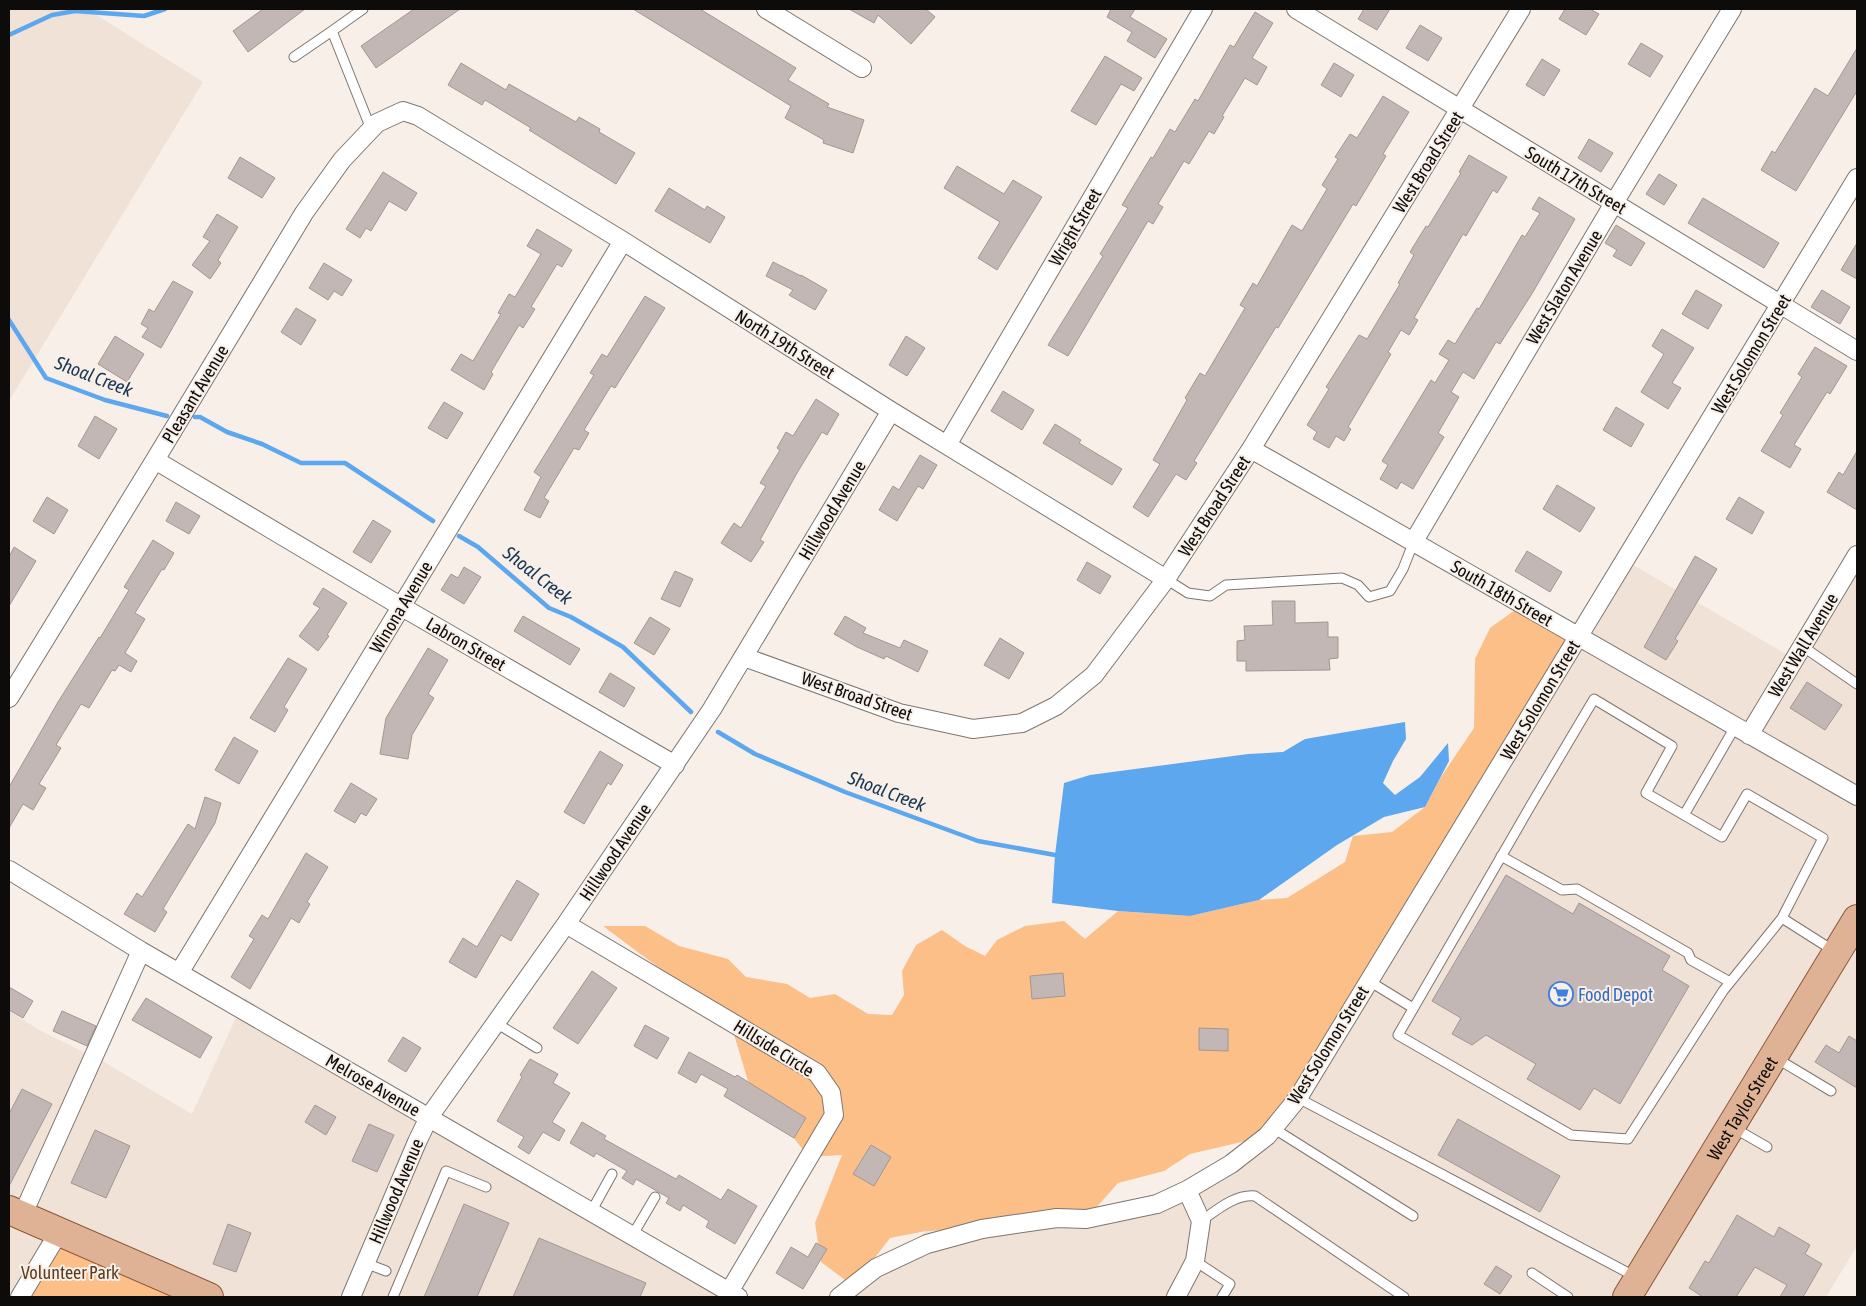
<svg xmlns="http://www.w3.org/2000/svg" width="1866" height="1306" font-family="'Asap Condensed',sans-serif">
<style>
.built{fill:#f0e2d6}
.green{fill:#fbbf87}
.water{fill:#5ca7ee}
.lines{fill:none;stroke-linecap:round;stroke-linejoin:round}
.stream{stroke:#5ca7ee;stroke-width:4.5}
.building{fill:#c2b7b5;stroke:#a19795}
.service-casing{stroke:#7d7670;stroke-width:11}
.minor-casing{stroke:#7d7670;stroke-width:20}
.primary-casing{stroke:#895737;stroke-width:30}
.service{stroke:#fff;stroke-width:9}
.minor{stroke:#fff;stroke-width:18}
.primary{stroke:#e0b295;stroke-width:28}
.labels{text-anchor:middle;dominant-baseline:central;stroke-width:4;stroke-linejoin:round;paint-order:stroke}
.street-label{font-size:18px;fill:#0e0c0a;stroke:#f7efe8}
.shop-label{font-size:18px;fill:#366cbe;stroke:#f7efe8;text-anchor:start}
.park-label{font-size:18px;fill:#5c3c1d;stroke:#f7efe8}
.water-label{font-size:19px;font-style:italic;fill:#183754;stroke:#f7efe8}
</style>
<rect width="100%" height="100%" fill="#f7efe8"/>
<!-- built -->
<path class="built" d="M9,9H87L203,82L9,401Z
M1857,550V1246L1826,1297H846L926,1231L1167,1207L1247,1165L1321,1075L1628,562L1791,657Z
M245,998L432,1112L742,1297H9V1011L41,1031L102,1061L192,1114Z"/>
<!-- green -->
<path class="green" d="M1522,605L1578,637L1267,1136L1190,1154L1164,1171L1118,1183L1086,1219L982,1229L926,1231L890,1238L853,1286L821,1262L815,1223L842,1155L809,1157L748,1081L730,1021L603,926H645L679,946L728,959L746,977L787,984L810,998L835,994L868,1014L892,1015L904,995L902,971L916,945L942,930L965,946L985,956L997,940L1025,926L1064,921L1085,939L1118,911L1190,916L1259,900L1287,898L1345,862L1353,836L1392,832L1425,807L1441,777L1474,728L1475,659L1490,628Z
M60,1240L219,1297H25Z"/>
<!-- water -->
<path class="water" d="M1405,722L1406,739L1393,761L1383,783L1395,795L1420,777L1448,743L1449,761L1425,807L1384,817L1337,845L1259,900L1190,916L1118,911L1052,903L1055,855L1064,783L1090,775L1248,754L1283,752L1305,739Z"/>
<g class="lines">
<!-- stream -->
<path class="stream" d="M9,35L52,15L75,11L144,16L165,9
M9,320L46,378L105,400L167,416
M195,417H200L227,432L262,444L301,463H345L433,521
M459,536L478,547L549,608L571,617L623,647L691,712
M718,732L755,754L845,792L978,841L1055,855"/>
</g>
<!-- building -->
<path class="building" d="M263,9H305L248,52L233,31Z
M414,9H460L376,68L361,46Z
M633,9H700L796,68L788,80L829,104L827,107L864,120L853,153L823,143L824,140L785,118L791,106Z
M849,9H926L935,17L911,44L878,15L874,23Z
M1111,9H1135L1130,17L1167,39L1155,58L1127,41L1132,32L1107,17Z
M1364,9H1390L1377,30L1358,19Z
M1565,9H1590L1599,14L1586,35L1559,19Z
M1255,12L1273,23L1252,58L1267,67L1257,85L1245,78L1222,116L1224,117L1214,134L1209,131L1189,164L1184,161L1158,204L1163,207L1153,224L1148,221L1068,356L1048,345L1103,256L1100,254L1128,208L1122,205L1151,157L1153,158L1170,129L1175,132L1195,99L1198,101L1230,45L1234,47Z
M1420,25L1442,38L1428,61L1406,48Z
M1641,43L1663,56L1650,77L1628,64Z
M1857,48V91L1796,191L1761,170L1772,151L1775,153L1815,88L1828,96Z
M1105,56L1142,78L1134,91L1121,84L1096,125L1071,111Z
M1542,59L1560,70L1544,96L1526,85Z
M461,63L506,90L509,84L576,122L579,117L600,129L599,132L635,153L616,184L529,130L531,128L485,100L482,105L448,85Z
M1334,63L1354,75L1341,97L1321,85Z
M1383,96L1409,112L1383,154L1386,156L1356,206L1353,204L1278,328L1276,327L1194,461L1197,463L1186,480L1176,474L1148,517L1133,507L1160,464L1153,460L1187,400L1185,398L1200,373L1205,376L1245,308L1240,305L1253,283L1257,286L1292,225L1302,231L1327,189L1322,185L1338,159L1335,157L1350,134L1357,138Z
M1589,139L1613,153L1601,172L1578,158Z
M1469,155L1507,177L1497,193L1493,190L1466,236L1463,234L1414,318L1418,320L1409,335L1401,330L1388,352L1391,354L1348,427L1351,429L1344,441L1336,436L1329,448L1313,439L1317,432L1307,425L1329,389L1326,387L1359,335L1367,339L1400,284L1398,283L1414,255L1410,252L1426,226L1428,227L1461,173L1459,172Z
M240,157L275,178L262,198L228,178Z
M957,166L1004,194L1013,180L1042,197L997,270L978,258L1000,222L944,188Z
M383,172L417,193L406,211L389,201L371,231L366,228L360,238L346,229Z
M1659,174L1677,185L1664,205L1646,194Z
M669,188L705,210L707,206L725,217L710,243L655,211Z
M1539,197L1575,219L1533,292L1500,344L1496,342L1474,379L1463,372L1451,392L1459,397L1438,433L1444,437L1413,489L1401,482L1397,489L1380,479L1388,465L1382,461L1431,380L1435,383L1449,360L1439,354L1448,340L1455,344L1477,308L1479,309L1522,235L1525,237L1540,213L1532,209Z
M1703,198L1779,243L1764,268L1688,223Z
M217,214L238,227L218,260L221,263L210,279L192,265L210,241L203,237Z
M1616,225L1645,243L1631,266L1613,256L1617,250L1605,243Z
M537,229L572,250L562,267L557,264L531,307L535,309L523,328L519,325L491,372L493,374L484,390L451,370L461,354L473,361L501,314L498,313L509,294L515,297L541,254L527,246Z
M1857,243V279L1841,270Z
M773,262L801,276V275L827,290L815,310L789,295L793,290L766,276Z
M324,263L352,280L342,296L334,291L328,300L309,288Z
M173,281L193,292L161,348L142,337L148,328L141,324L149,309L154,312Z
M1696,290L1722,305L1708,329L1682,314Z
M1822,290L1850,307L1840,324L1811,307Z
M645,296L665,308L615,388L611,386L584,430L589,433L579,450L574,448L544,498L549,501L540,518L524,510L541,477L534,472L594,375L590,373L602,354L607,357Z
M296,308L316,320L301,345L281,332Z
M1662,329L1694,348L1672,383L1681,388L1668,409L1641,392L1664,354L1652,346Z
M115,336L144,354L127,382L98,364Z
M906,336L925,348L907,376L889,365Z
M1815,347L1847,366L1830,394L1827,392L1794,445L1801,449L1790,468L1761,451L1783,415L1780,413L1802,377L1798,374Z
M1003,391L1034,410L1022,430L991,411Z
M816,399L839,414L827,435L822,432L797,473L760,540L764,542L751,562L721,543L734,523L741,528L766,486L760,483L780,450L777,448L786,432L793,436Z
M444,402L463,413L447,439L428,428Z
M1616,407L1644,424L1631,447L1603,430Z
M95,416L117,429L99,459L78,446Z
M1055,424L1081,440L1079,443L1122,469L1112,485L1043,443Z
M1857,451V510L1827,492L1839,472L1843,475Z
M920,455L937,465L923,489L918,486L897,521L879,510L893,486L899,490Z
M1557,485L1595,508L1580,532L1543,509Z
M47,497L68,510L54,534L33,521Z
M1739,497L1764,512L1752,534L1726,519Z
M176,502L200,516L189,534L166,521Z
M373,520L391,531L371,563L353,552Z
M153,540L174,553L164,570L162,569L135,613L145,619L125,653L137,661L131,672L119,665L115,671L112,670L89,708L81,704L56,745L61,748L39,784L46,788L33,810L23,804L9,828V787L58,702L99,637L100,638L129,590L124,587Z
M14,547L36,561L9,606V557Z
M1527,551L1562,572L1550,592L1515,571Z
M1695,556L1717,569L1675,639L1678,641L1666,660L1644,647Z
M1087,562L1111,576L1100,594L1077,580Z
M464,567L481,577L464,604L441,590L451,574L458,578Z
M675,571L693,579L680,607L661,599Z
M323,588L347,603L327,635L329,636L318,651L299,636L320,608L313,604Z
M1272,601H1295V623L1328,622V637H1338V658L1329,659L1330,670L1246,671V661H1237V641L1245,640L1244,626L1273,625Z
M523,616L580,649L570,665L514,631Z
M845,616L866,628L863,633L900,648L904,640L928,651L918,672L886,656L884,659L857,647L834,634Z
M650,617L670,629L654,655L634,643Z
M1000,638L1024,653L1009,679L984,665Z
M428,648L448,660L428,694L434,698L412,735L408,759L380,754L386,718Z
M288,658L307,669L284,707L288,710L275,732L250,718Z
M610,673L635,688L624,707L599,692Z
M1807,682L1842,705L1825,730L1790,708Z
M234,737L258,751L239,784L215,770Z
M600,751L623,765L611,785L608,783L584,824L564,812Z
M351,783L377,799L366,816L361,813L355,823L334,811Z
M205,797L221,803L215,823L163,909L167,912L155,932L124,914L137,893L142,897L188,824L195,829Z
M306,853L328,867L307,902L310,904L299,923L291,918L250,989L231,977L254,939L249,936L262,915L268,919Z
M1506,875L1573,914L1579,903L1670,956L1662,970L1689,986L1620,1104L1594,1088L1580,1110L1527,1079L1536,1064L1486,1035L1472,1045L1452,1034L1461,1018L1432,1001Z
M517,880L539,894L511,941L501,935L476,978L449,962L463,938L477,947Z
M592,971L617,988L578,1044L553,1028Z
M1063,973L1065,996L1032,999L1030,976Z
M9,987L33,1001L23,1018L9,1010Z
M146,998L212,1037L200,1058L132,1020Z
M62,1011L96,1026L87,1046L53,1031Z
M645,1025L669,1038L657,1059L634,1046Z
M1199,1028L1228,1029V1051L1199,1050Z
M1849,1036L1857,1041V1088L1815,1062L1826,1045L1839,1053Z
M403,1037L421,1048L406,1072L388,1061Z
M689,1052L735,1077L737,1075L806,1118L794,1138L724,1096L728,1089L701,1074L696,1083L678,1073Z
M530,1059L558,1074L553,1083L570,1093L552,1122L565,1130L559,1141L543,1132L529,1154L518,1147L524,1137L497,1121L522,1077L520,1075Z
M22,1089L52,1104L9,1186V1114Z
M315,1105L336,1117L326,1135L305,1122Z
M1458,1119L1560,1176L1540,1212L1438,1155Z
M582,1122L606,1136L604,1139L676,1179L679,1175L721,1200L728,1189L757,1206L735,1244L706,1227L709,1221L683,1205L680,1211L666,1203L669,1198L636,1179L633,1185L622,1178L627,1171L596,1153L594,1157L570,1143Z
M369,1124L394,1135L377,1172L352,1161Z
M95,1130L130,1146L106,1198L71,1183Z
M871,1145L891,1157L874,1186L853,1174Z
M464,1204L509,1223L477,1297H424Z
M1737,1215L1774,1237L1779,1227L1810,1245L1805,1254L1822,1264L1803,1297H1780L1787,1285L1755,1267L1736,1297H1703L1689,1288L1705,1261L1709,1263Z
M228,1224L251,1233L236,1272L213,1264Z
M539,1238L646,1283L640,1297H513Z
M816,1243L827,1249L803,1289L776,1273L791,1247L808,1257Z
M1496,1266L1512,1276L1500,1294L1484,1284Z"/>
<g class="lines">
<defs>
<path id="service" d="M363,9L332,31L371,129
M294,57L332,31
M1166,579L1188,593L1210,596L1226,585L1342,578L1358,585L1369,597L1390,591L1403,569L1414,541
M1802,646L1857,684
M1684,815L1735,727
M1501,856L1562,890L1577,889L1688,953L1691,960L1730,982
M1782,918L1823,838L1747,794L1722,837L1646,793L1672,746L1594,699L1531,805L1398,1035L1571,1135L1628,1139L1723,991L1782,918L1834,951
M1369,981L1413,1008
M496,1023L537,1048
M1776,1058L1831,1091
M1298,1098L1636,1277
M1273,1128L1413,1216
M1734,1128L1767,1147
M591,1212L612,1174
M1201,1221C1217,1210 1235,1194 1255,1196L1404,1297
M632,1236L655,1197
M1195,1261L1230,1284L1222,1297
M365,1263L386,1271
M1532,1273L1568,1297
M393,1297L446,1171L486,1187"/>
<path id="minor" d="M766,9L862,68
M1296,9L1857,351
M947,445L1203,9
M1251,449L1857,796
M155,460L402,607L675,765
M1414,541L1614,203L1732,9
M744,657L899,713L973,729L1022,723L1056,706L1094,675L1166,579L1251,449L1521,9
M9,698L155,460L304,213L342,160L377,123L403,111L418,116L623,241L891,411L1166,579
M1749,735L1857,555
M9,870L141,951L738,1297
M566,924L817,1073L831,1093L834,1115L729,1292
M179,973L623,241
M22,1216L141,951
M20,1297L59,1232
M351,1297L417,1142L429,1117L566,924L712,709L891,411
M839,1297L876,1268L927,1244L982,1229L1057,1218L1086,1219L1157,1204L1187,1190L1231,1164L1267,1136L1298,1098L1857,178
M1176,1297L1195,1261L1201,1221L1187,1190"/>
<g id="primary">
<path d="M9,1210L209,1297"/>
<path id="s1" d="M1627,1297L1857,919"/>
</g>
</defs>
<!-- service casing -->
<use href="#service" class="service-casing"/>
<!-- minor casing -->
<use href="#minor" class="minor-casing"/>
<!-- primary casing -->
<use href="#primary" class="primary-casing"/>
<!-- service -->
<use href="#service" class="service"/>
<!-- minor -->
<use href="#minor" class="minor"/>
<!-- primary -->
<use href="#primary" class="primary"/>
</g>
<!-- icons -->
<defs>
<symbol id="supermarket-ring" viewBox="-11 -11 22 22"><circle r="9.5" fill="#f7efe8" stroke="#3f7fe0" stroke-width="1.5"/><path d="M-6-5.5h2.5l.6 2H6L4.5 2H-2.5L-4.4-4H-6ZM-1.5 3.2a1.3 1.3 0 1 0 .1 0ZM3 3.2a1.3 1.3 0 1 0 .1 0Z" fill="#3f7fe0"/></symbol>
</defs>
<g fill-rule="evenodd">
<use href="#supermarket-ring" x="1547" y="980" width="28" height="28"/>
</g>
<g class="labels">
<!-- street labels -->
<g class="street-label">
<text transform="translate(1428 162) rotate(-58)">West Broad Street</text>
<text transform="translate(1576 180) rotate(31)">South 17th Street</text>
<text transform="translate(1075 227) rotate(-60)">Wright Street</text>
<text transform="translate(1564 287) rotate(-59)">West Slaton Avenue</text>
<text transform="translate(785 344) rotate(32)">North 19th Street</text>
<text transform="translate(1751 354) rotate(-59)">West Solomon Street</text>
<text transform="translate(195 394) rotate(-59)">Pleasant Avenue</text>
<text transform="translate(1214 506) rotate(-57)">West Broad Street</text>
<text transform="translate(832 510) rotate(-59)">Hillwood Avenue</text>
<text transform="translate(1502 593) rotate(30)">South 18th Street</text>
<text transform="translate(401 607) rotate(-59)">Winona Avenue</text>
<text transform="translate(466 644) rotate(30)">Labron Street</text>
<text transform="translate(1803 645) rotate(-59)">West Wall Avenue</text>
<text transform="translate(857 696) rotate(19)">West Broad Street</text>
<text transform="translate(1540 700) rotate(-59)">West Solomon Street</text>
<text transform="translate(615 852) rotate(-56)">Hillwood Avenue</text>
<text transform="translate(1328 1045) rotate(-58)">West Solomon Street</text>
<text transform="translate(774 1048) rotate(32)">Hillside Circle</text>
<text transform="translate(373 1085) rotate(30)">Melrose Avenue</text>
<text stroke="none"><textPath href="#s1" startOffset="221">West Taylor Street</textPath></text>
<text transform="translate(396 1191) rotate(-67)">Hillwood Avenue</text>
</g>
<!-- shop labels -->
<g class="shop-label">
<text x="1578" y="994">Food Depot</text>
</g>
<!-- park labels -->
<g class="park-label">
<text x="70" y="1272">Volunteer Park</text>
</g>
<!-- water labels -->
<g class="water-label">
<text transform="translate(94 376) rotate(21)">Shoal Creek</text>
<text transform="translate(538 575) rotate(38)">Shoal Creek</text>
<text transform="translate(887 791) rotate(21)">Shoal Creek</text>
</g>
</g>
<!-- border -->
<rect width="1866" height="1306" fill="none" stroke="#0e0c0a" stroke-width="20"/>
</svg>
